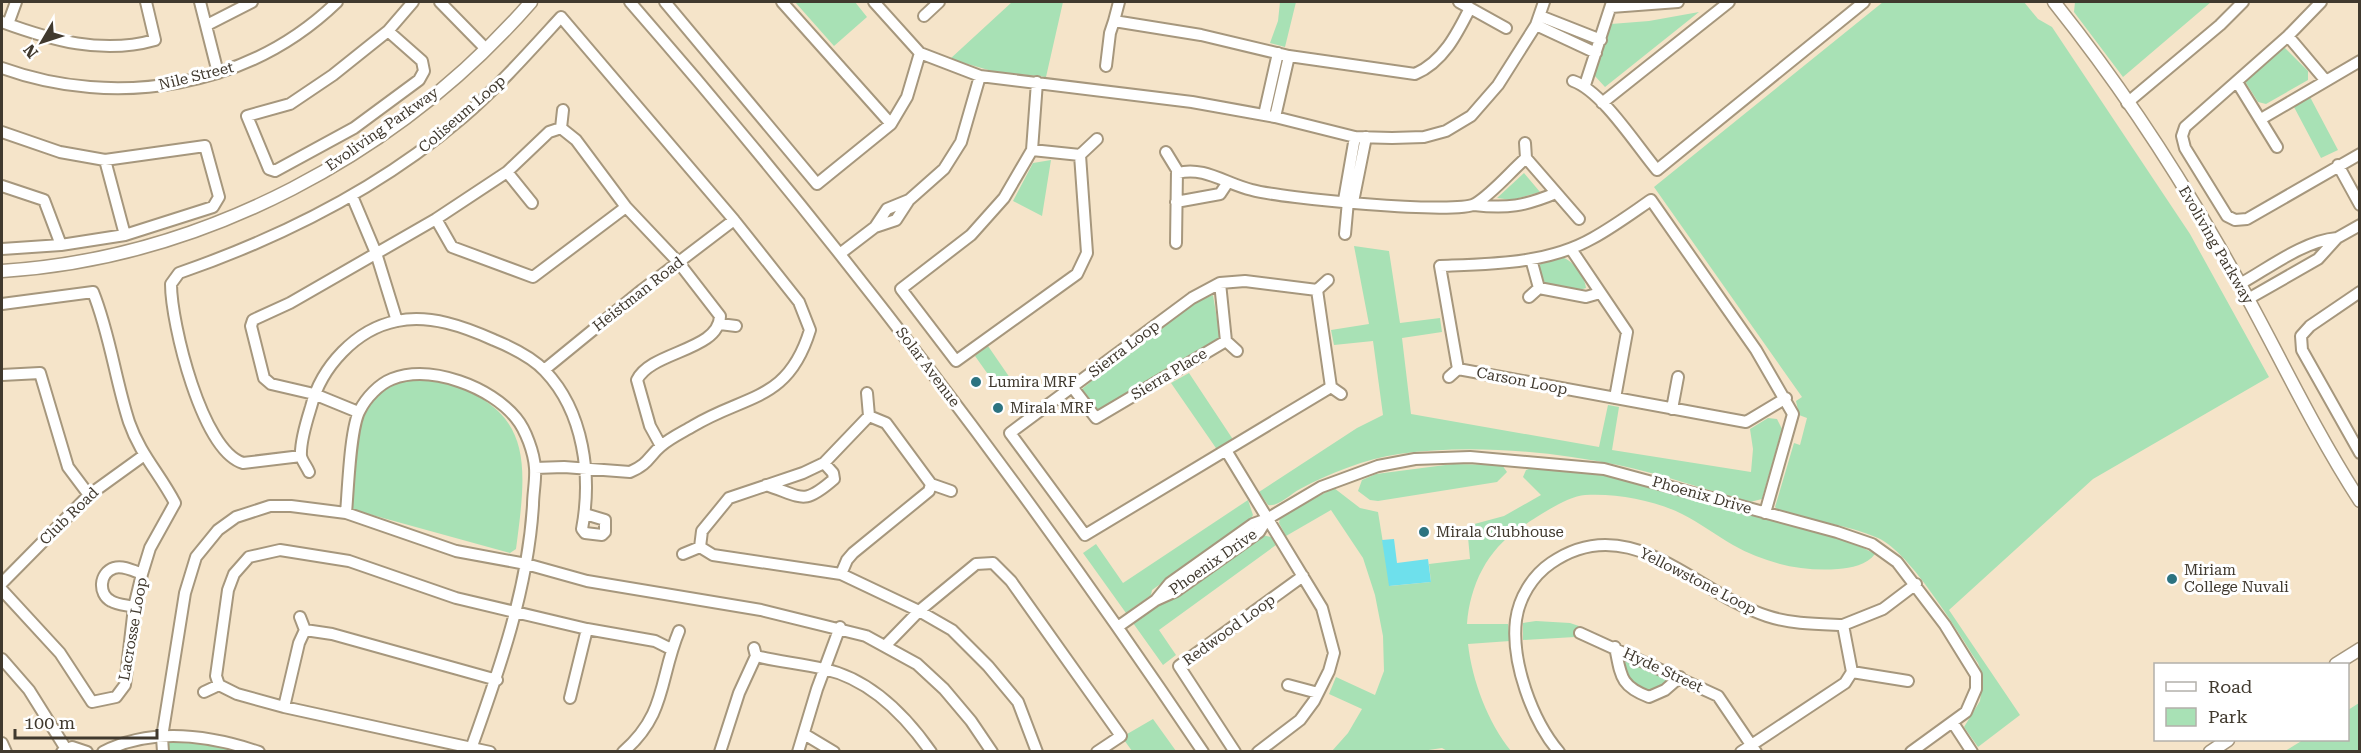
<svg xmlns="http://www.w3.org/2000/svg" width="2361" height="753" font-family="'Roboto Serif',serif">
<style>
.green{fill:#a8e1b5}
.water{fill:#6ee0ec}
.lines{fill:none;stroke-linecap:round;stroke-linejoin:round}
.minor-casing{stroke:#a6977d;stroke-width:14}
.tertiary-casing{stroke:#a6977d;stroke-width:15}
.minor{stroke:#fff;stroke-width:10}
.tertiary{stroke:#fff;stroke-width:12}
.poi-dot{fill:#2c7380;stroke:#fff;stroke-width:2}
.labels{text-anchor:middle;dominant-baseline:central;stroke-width:6;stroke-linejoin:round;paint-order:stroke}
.street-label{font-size:15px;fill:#40392e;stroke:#fff}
.poi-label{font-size:15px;fill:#40392e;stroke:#fff;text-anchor:start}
</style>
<rect width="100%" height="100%" fill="#f5e4c9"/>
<!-- green -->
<path class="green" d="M795,2H855L867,17L834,46Z
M1012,2H1063L1046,77L992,71L950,59Z
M1280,2H1296L1285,47L1270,43L1278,21Z
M1883,2H2024L2038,19L2052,27L2190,234L2269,377L2093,479L1949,610L2020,715L1978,747L1964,727L1980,701L1983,677L1978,663C1957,631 1911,553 1878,538C1848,525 1811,520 1780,512L1775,507L1794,443L1800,445L1807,418L1799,415L1796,401L1802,397L1654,187Z
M2075,2H2211L2123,77L2074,12Z
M1699,12L1605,87L1594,75L1611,24L1649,21Z
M2283,46L2308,71V80L2266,104L2258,102L2246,83L2247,76Z
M2310,97L2338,150L2321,158L2294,107Z
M1051,160L1042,216L1013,201L1033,163Z
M1524,173L1540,192L1512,200L1497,198Z
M1354,246L1389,251L1400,323L1440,318L1442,332L1402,338L1411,414L1599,447L1608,405L1619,407L1612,450L1751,472L1753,449L1750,429L1768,418L1777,419L1782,429L1762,499L1750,502C1706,490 1662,474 1618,465C1548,451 1470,444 1399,454C1365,459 1330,473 1300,489C1290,494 1279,507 1268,505L1259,492L1357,428L1383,415L1373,341L1334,345L1331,330L1369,324Z
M1562,257C1573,261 1585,276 1586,288L1580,290L1546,286L1538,265Z
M1213,295L1220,337L1098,410L1082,389C1122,356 1163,313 1213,295Z
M988,346L1010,378L997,387L975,356Z
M1189,373L1234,441L1218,451L1171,383Z
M431,378C534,406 528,458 516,549L510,553L354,510L350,506L360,413L378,392L393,382Z
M1453,464L1502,465L1507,472L1497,482L1378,501L1370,500L1358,491L1362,480L1376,474Z
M1532,468C1608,469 1680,495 1752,515C1793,526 1838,533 1875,554C1867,565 1851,568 1838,569C1802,572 1765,563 1733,545C1716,535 1700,523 1682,514C1654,500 1616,493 1585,495C1567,496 1535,518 1520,528C1487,550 1470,585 1467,624H1508L1510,641L1468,644C1472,680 1488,723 1511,751L1449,752L1442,748L1415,752L1332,751L1348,733L1362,709L1329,694L1336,677L1375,695L1384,671L1383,636L1375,595L1363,558L1331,510L1286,536L1279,523L1280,517L1334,488L1360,508L1378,512L1390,586L1431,582L1429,564L1470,559L1467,526L1504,516L1541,495L1523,477L1526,470Z
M1248,500L1253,515L1250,520L1152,590L1151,595L1126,613L1083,553L1096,544L1123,583Z
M1262,535L1271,537L1276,545L1159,630L1176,655L1163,665L1133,623Z
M1536,621L1570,623L1579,626L1575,637L1523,640V623Z
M1626,660L1668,678L1667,684L1649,693L1638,691L1626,675L1624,665Z
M2359,703V751H2285L2303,740H2348V710Z
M1153,719L1176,751H1132L1122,737Z
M191,740L242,751L166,752L169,741Z"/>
<!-- water -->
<path class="water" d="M1394,539L1397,563L1428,559L1431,582L1389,586L1382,540Z"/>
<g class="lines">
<defs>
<path id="minor" d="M200,2L218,73
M440,2L485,48
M630,2C837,239 1027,490 1203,752
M665,2L817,184L891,124L907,97L920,53
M782,2L891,124
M874,2L920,53L980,76L1192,102L1275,117L1355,137L1392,138L1424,137L1446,131L1471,116L1498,85L1536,25L1544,2
M1119,2L1114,21L1201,35L1289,56L1415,74C1443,62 1457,34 1470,8L1459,2
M2321,2L2288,36L2185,127L2182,136L2185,148L2227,216L2235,220L2247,219L2360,154
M1611,7L1678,2
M1470,8L1506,28
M924,16L939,2
M1540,16L1601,40
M2,22C51,40 102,55 155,40L146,2
M8,24L16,2
M207,25L252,2
M1536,25L1596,53
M388,31L422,61L424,71L419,80L354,128L275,171L269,169L247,116L290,104L333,75L388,31L413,2
M2288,36L2326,81
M1106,66L1110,33L1114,21
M2,68C116,109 248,88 337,2
M1573,81C1602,91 1636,145 1657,170L1864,2
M1037,82L1032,150L1004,198L971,235L901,289L956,361L1077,274L1087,253L1080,155L1097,139
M2237,82L2277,147
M1585,85L1612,2
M1602,103L1729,2
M2127,103L2220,25L2243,2
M1264,115L1278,53
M1275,117L1289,56
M2261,119L2360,61
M561,128L576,140L626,207L679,263L720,316C719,351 651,351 637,380L650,426L661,446
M561,128L563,110
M2,132L60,152L105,160L205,146L219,197L213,207L125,235L61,245L2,249
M1525,143L1526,158L1579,219
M1032,150L1080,155
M1166,152L1177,170L1176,243
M105,160L125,235
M2338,165L2360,205
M507,172L532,203
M1178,173C1204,166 1226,184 1252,190C1280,198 1455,215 1475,204C1493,193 1510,172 1526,158
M2,186L44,200L61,245
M352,196L376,253L397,321
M1344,200L1355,137
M1176,202L1220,194L1228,182
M1353,202L1366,137
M1474,205C1507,209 1525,206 1556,193
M436,219L452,247L533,277L626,207
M875,227L887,209L909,200L944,169L961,142L980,76
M1345,234L1348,201
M1571,249L1627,332L1615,398
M841,253L875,227L896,220L909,200
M1531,259L1539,288L1586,297L1600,293
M1245,281L1317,290L1331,387L1085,535L1010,433L1192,298L1220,283Z
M2240,284C2269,268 2303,241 2337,238
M1317,290L1328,280
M2360,292L2310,326L2301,336L2302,350L2360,453
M1529,297L1539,288
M2248,299L2318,259L2337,238L2360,225
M2,304L93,292C110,334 115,379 129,422C140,454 160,474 175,503L150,548L142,574L134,607L125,685L116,697L92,702
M720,324L736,326
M1226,341L1237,351
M1458,369L1440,266C1491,264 1548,264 1593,238C1613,227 1632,213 1651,200L1756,350L1793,414L1765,513
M1458,369L1746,422L1786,398
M544,370L642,290L734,220
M2,375L40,373L68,467L89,495
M1449,377L1458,369
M1331,387L1341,394
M1073,388L1096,418L1226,341L1220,283
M867,393L869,416
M1672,409L1678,377
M358,412L314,394L271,384L264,378L251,326L253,320L290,303L436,219L507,172L549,132L561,128
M869,416L886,423L931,484L951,491
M1227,452L1322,608L1334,653L1329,671L1314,701L1300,720L1258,752
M301,456L243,463C202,451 171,323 171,284L179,273C280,238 380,188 462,118C498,87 529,52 561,17L734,220L799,302L810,330C788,402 746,394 693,426C683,432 670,438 661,446C648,457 649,464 630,472L564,467L535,468
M309,472C307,467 302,461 301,456C300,441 307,420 311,407C321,367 356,329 397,321C430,314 465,327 494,340C511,347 532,357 545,371C584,412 592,476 582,529L585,533L602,535L605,532V520L585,514
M766,485C803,497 803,506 834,479L833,473L824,463
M346,513C348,491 350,427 360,410C366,398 379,384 392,379C431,364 491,387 516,418C526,430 534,453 535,468C536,480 533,493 533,505C528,588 500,668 472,746
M700,547L713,555L841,574L919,611L952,630L988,666L1018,702L1037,752
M700,547L702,531L729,498L803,473L824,463L869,416
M683,554L700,547
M841,574L847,560L853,553L929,491L931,484
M2,583L89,495L143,456
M2,590L60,653L92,702
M1156,600L1170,583L1253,524L1267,519L1321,487L1378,466L1415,459L1470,457L1604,469L1837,532L1872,544L1897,562L1945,625L1976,675V689L1966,712L1911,752
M134,607C127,605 118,605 111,601C98,594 99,573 114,568C123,565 134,571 142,574
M300,617L305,630
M1843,625L1883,609L1916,584
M1119,626L1156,600L1176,591L1259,532L1267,519
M1580,633L1718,696L1756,752
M886,645L919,611L976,564L993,563L1011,581L1121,736L1097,752
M1615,647C1621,676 1620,686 1649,697L1665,690L1680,677
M756,656C778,662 801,663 824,669C870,679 905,715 931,752
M2,659L29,690L66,749
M1852,672L1908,681
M1288,685L1318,693
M204,692L219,685
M570,698L587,629
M284,707L299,643L305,630L332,634L497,680
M1953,723L1972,752
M804,734L834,752
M2,743L6,752
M62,752L72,747L87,752
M103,752C152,727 209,735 259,752
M163,752L162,737L185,593L196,557L218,530L236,517L270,506H291L346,513L456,551L526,564L587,581L761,610L866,636L917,664L944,689L971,721L992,752
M490,752L284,707L237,694L219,685L216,676L228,590L234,574L249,557L280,550L349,561L456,598L587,629L655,641L671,649
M623,752C667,714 659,679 679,631
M720,752L739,693L756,656L754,648
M798,752L817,689L840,627
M1235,752L1179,666L1303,576
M1559,752C1532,720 1511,662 1516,620C1519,598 1532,576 1551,563C1630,508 1695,593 1767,616C1791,624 1818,624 1843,625L1852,672L1845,683L1741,752"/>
<path id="tertiary" d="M2054,2C2113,76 2167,156 2214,238C2265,324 2305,416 2360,501
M2,271C204,258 398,154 531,2
M2336,664L2360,649
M2210,752L2228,740"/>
</defs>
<!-- minor casing -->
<use href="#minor" class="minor-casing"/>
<!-- tertiary casing -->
<use href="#tertiary" class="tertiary-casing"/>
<!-- minor -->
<use href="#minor" class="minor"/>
<!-- tertiary -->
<use href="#tertiary" class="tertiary"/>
</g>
<!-- markers -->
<g class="poi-dot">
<circle cx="976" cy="382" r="6"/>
<circle cx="998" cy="408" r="6"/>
<circle cx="1424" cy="532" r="6"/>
<circle cx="2172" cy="579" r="6"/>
</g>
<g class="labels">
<!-- street labels -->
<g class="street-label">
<text transform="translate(196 76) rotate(-14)">Nile Street</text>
<text transform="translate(462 114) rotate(-41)">Coliseum Loop</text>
<text transform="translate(382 129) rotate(-35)">Evoliving Parkway</text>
<text transform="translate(2216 245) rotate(60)">Evoliving Parkway</text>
<text transform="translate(638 294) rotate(-38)">Heistman Road</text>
<text transform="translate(1124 349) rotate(-37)">Sierra Loop</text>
<text transform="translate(928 367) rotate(53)">Solar Avenue</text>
<text transform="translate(1169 374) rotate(-31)">Sierra Place</text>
<text transform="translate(1522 381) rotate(11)">Carson Loop</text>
<text transform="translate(1702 495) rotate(16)">Phoenix Drive</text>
<text transform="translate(69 516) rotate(-44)">Club Road</text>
<text transform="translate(1213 562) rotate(-35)">Phoenix Drive</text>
<text transform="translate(1698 581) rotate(27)">Yellowstone Loop</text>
<text transform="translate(133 629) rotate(-80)">Lacrosse Loop</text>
<text transform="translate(1229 630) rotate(-36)">Redwood Loop</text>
<text transform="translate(1663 670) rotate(25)">Hyde Street</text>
</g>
<!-- poi labels -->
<g class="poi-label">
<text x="988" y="382">Lumira MRF</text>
<text x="1010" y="408">Mirala MRF</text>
<text x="1436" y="532">Mirala Clubhouse</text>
<text x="2184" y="570">Miriam<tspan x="2184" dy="17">College Nuvali</tspan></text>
</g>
</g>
<!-- border -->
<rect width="2361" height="753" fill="none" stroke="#40392e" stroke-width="6"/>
<!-- legend -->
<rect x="2154" y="663" width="195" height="78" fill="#ffffff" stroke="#b3b0ab" stroke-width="1.5"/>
<rect x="2166" y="682" width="30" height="9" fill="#ffffff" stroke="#b3b0ab" stroke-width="1.5"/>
<text x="2208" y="693" font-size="18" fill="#40392e">Road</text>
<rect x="2166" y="708" width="30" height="18" fill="#a8e1b5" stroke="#b3b0ab" stroke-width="1.5"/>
<text x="2208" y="723" font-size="18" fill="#40392e">Park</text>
<!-- north arrow -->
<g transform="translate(42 42) rotate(231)" stroke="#ffffff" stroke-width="4.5" paint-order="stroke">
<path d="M0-4.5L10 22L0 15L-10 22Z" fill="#40392e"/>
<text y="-9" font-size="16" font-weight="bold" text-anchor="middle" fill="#40392e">N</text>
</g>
<!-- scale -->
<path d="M15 729v9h142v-9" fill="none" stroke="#40392e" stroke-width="3"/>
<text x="24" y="729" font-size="18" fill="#40392e" stroke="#ffffff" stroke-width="4.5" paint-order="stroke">100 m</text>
</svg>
